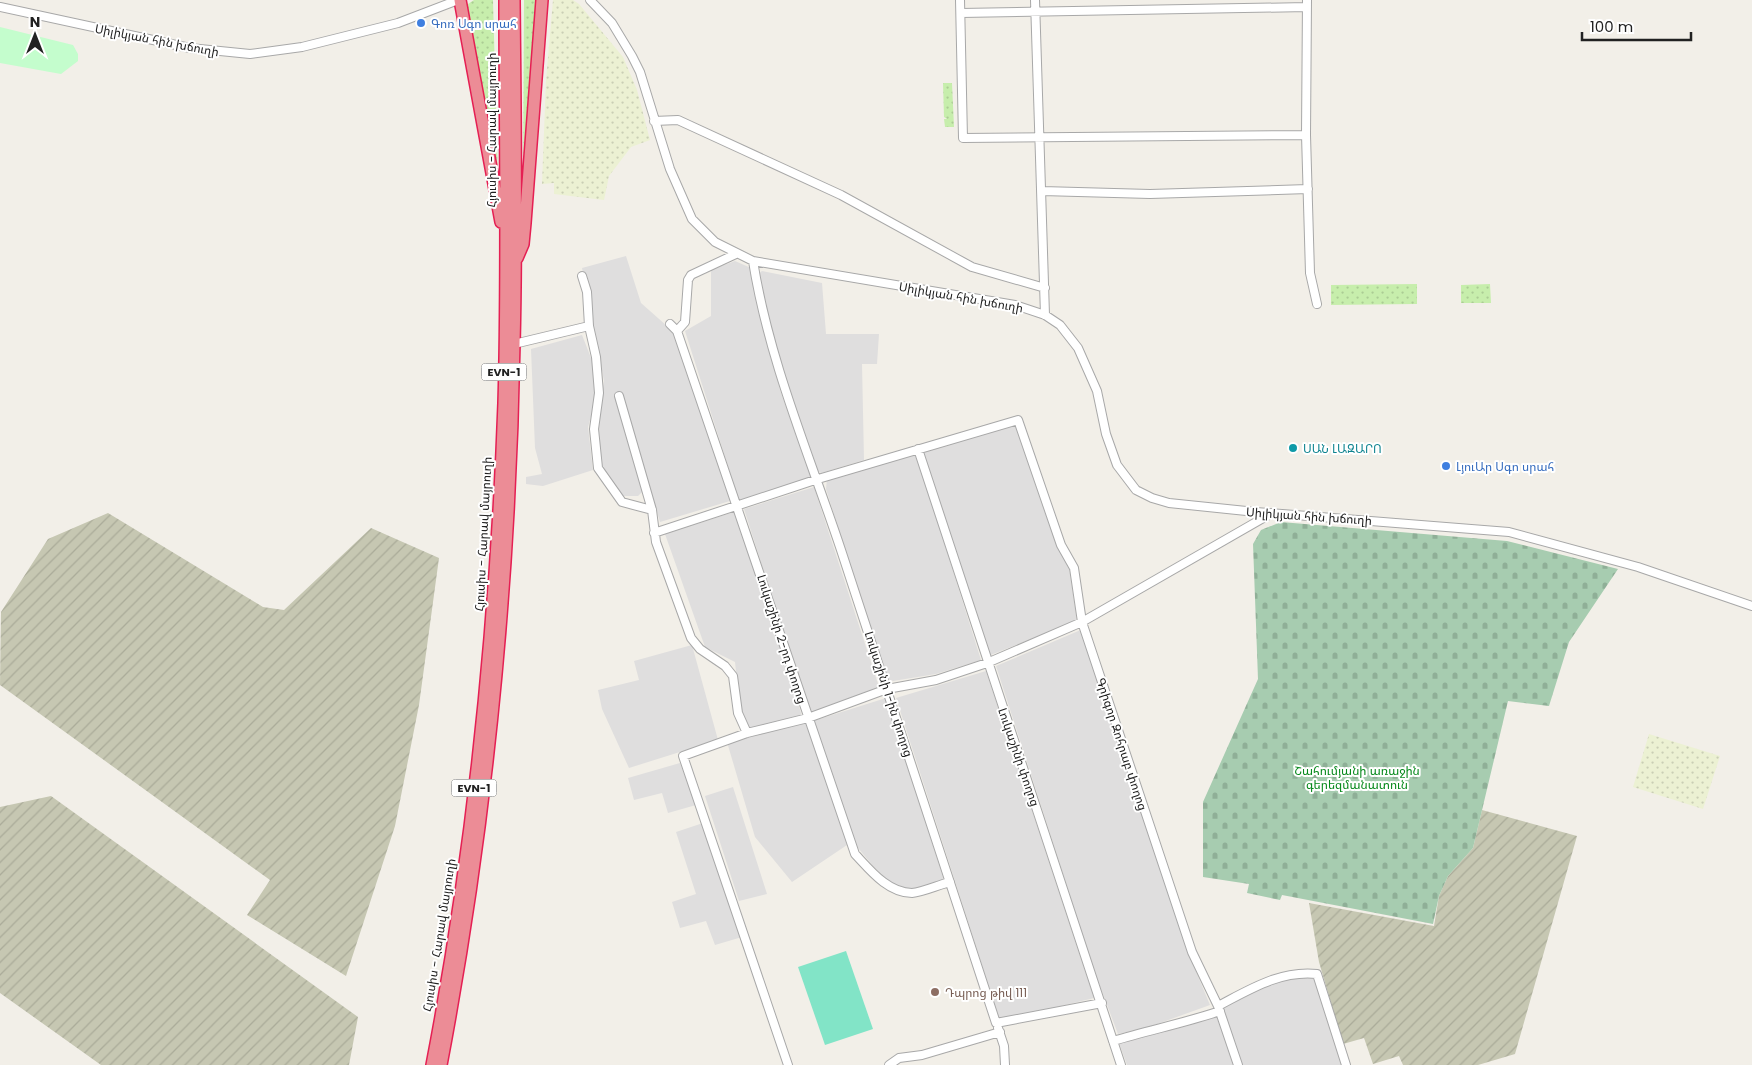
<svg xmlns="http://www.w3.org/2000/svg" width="1752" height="1065" font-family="Poppins,'Noto Sans Armenian',sans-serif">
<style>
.residential{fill:#dfdede}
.construction{fill:url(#construction-furrows)}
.farmland{fill:url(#farmland-dots)}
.grass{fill:url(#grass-dots)}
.cemetery{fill:url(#cemetery-stones)}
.park{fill:#c4fdcd}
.pitch{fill:#82e4c7}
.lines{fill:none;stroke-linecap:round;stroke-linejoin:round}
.minor-casing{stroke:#a8a8a8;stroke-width:10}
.highway-casing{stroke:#e51f53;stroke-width:14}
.minor{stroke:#fff;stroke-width:8}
.highway{stroke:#ec8c96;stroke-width:11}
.shop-dot{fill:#3f7fe0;stroke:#fff;stroke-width:2}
.culture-dot{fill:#0f9aa8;stroke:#fff;stroke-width:2}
.education-dot{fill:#8d6e63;stroke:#fff;stroke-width:2}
.labels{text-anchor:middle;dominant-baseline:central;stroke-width:4;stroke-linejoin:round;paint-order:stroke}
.shield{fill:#fff;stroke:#646464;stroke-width:1}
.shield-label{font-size:11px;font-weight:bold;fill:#212121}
.shop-label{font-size:12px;fill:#366cbe;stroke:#fff;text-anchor:start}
.street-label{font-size:12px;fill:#212121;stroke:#fff}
.culture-label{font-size:12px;fill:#0d838f;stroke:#fff;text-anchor:start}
.park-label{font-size:12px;fill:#06891b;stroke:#fff}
.education-label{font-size:12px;fill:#785e54;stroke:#fff;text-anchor:start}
</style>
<defs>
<pattern id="construction-furrows" width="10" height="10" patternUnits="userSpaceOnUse" patternTransform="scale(1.25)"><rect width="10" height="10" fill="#c6c7b2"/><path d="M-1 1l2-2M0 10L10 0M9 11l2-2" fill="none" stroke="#aaab99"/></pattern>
<pattern id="farmland-dots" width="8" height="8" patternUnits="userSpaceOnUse" patternTransform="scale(1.25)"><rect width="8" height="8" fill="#ecf1d3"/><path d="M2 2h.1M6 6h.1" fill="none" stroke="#caceb5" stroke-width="1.8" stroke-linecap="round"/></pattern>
<pattern id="grass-dots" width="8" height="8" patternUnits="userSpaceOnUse" patternTransform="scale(1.25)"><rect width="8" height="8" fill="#c7eeac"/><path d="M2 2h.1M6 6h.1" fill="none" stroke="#abcc94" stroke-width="1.8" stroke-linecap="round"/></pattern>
<pattern id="cemetery-stones" width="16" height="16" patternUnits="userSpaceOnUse" patternTransform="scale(1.25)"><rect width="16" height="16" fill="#a7ccb0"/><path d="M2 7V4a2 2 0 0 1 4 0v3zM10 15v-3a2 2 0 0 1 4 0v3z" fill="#8faf97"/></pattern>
</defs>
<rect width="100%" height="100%" fill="#f2efe8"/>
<!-- residential -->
<path class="residential" d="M626,256L641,303L676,334L730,501L660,522L621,394L643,491L638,496H622L601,465L597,427L604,381L582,268Z
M735,261L751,268L780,390L811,477L739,501L685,331L711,316V270Z
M762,271L822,283L826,334H879L877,364H862L864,460L821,473L817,470L782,373L758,274Z
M582,335L595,368L596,399L588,427L593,470L543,486L526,484V477L542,474L535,448L531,349Z
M1015,425L1050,527L1069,567L1077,621L988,656L923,452Z
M916,453L981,660L936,674L893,681L885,678L826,489L827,479Z
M814,487L879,687L809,713L744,509Z
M737,511L802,716L750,729L740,709L735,662L705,647L665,534Z
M1083,629L1190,957L1210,1005L1149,1027L1118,1034L1095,973L996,666Z
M692,645L718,740L629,768L602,709L598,690L639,680L634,661Z
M986,671L1094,998L1000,1021L896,698Z
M886,698L944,880L910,891L891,883L873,866L854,843L813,721Z
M807,721L847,845L792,882L755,837L727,742Z
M680,763L696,805L668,813L662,793L634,800L628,778Z
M733,787L767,894L739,901L705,796Z
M703,823L742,937L715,945L706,921L680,928L672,902L696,894L676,832Z
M1312,973L1342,1065H1242L1222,1005L1269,983Z
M1218,1016L1234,1065H1127L1119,1043Z"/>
<!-- construction -->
<path class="construction" d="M108,513L263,607L284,610L371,528L439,558L419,705L395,826L346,976L247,915L270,880L0,685L1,612L48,539Z
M51,796L358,1017L349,1065H101L0,993V807Z
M1482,810L1577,836L1515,1054L1478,1065H1403L1399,1056L1373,1064L1364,1038L1343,1044L1319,962L1309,903L1434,926L1439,896L1448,876L1473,848Z"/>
<!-- farmland -->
<path class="farmland" d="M553,0H573L579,4L623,57L637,90L650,140L631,147L609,176L604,200L554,194V183L542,184L546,80Z
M1649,734L1720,756L1703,809L1633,787Z"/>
<!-- grass -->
<path class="grass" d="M474,0H493L498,183L468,19V4Z
M524,0H539L523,194Z
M943,83H952L954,127H945L944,119H947L944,117Z
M1417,284V304L1331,305V285Z
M1490,284L1491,303H1461V285Z"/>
<!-- cemetery -->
<path class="cemetery" d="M1281,522L1507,541L1618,569L1569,642L1549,706L1508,701L1473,848L1448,876L1439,896L1433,924L1282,895L1280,900L1247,893L1249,884L1203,877V802L1258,679L1253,544L1261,530Z"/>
<!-- park -->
<path class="park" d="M0,27L73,45L78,54V61L61,74L0,63Z"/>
<!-- pitch -->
<path class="pitch" d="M846,951L873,1029L825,1045L798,967Z"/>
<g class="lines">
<defs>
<path id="minor" d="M590,0L612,23L632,56L640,72L670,169L692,219L715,242L753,261L1015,305L1045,315L1060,325L1078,348L1097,391L1106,434L1117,465L1136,490L1152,498L1169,503L1256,512L1509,532L1638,567L1752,606
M960,0L963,138L1306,135
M1035,0L1045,315
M1307,0L1306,135L1310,273L1317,304
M0,7L190,48L250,54L302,47L398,23L458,0
M961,13L1307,7
M654,121L678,120L841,195L972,267L1045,288
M1042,191L1150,194L1308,189
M753,261C769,361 809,454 841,550C893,707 944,866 996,1023L1102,1003
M582,276L587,292L589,326L596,357L599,393L594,429L598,468L622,502L652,510
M670,324L677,331L855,854C870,870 888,893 912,893C923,892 938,885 950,882
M677,331L685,322L688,280L691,275L736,254
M514,344L589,326
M619,396L652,510L656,542L691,638L700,649L725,666L733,676L738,713L747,733
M918,449L1121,1065
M654,533L818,479L1018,420L1061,545L1074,568L1082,622L1192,952L1218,1006L1238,1065
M1218,1006C1249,990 1280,970 1317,974L1346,1065
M998,1028L1004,1046L1005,1065
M1113,1041C1149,1030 1185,1023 1220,1011
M788,1065L683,756L747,733L808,718L887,689L936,680L987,663L1082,622L1272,513
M889,1065L899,1058L922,1055L1000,1032"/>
<path id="highway" d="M460,0L501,222
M517,258L523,244L525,223L542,0
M432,1065C474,847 496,625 504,403C508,269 505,134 505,0
M441,1065C486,828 510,585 514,344C517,229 515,115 514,0"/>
</defs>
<!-- minor casing -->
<use href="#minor" class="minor-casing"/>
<!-- highway casing -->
<use href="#highway" class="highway-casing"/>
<!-- minor -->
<use href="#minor" class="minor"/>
<!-- highway -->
<use href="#highway" class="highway"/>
</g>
<!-- markers -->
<g class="shop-dot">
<circle cx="421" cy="23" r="5"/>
<circle cx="1446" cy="466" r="5"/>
</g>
<circle class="culture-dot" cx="1293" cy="448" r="5"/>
<circle class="education-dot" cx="935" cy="992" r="5"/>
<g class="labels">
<!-- shield labels -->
<g class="shield">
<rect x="481.5" y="363.5" width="45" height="17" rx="4"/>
<rect x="451.5" y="779.5" width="45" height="17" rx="4"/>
</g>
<g class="shield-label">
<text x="504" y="372">EVN-1</text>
<text x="474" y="788">EVN-1</text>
</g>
<!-- shop labels -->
<g class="shop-label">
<text x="431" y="23">Գոռ Սգո սրահ</text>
<text x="1456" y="466">ԼյուԱր Սգո սրահ</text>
</g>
<!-- street labels -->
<g class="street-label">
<text transform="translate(157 40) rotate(11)">Սիլիկյան հին խճուղի</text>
<text transform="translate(491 130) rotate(-90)">Հյուսիս - Հարավ մայրուղի</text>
<text transform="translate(961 297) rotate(10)">Սիլիկյան հին խճուղի</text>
<text transform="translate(1309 516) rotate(4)">Սիլիկյան հին խճուղի</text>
<text transform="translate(483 534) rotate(-87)">Հյուսիս - Հարավ մայրուղի</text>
<text transform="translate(782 639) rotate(72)">Լուկաշինի 2-րդ փողոց</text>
<text transform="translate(889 694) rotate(72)">Լուկաշինի 1-ին փողոց</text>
<text transform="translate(1122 744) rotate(72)">Գրիգոր Զոհրաբ փողոց</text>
<text transform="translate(1019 757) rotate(71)">Լուկաշինի փողոց</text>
<text transform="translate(439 935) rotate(-81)">Հյուսիս - Հարավ մայրուղի</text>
</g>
<!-- culture labels -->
<g class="culture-label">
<text x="1303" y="448">ՍԱՆ ԼԱԶԱՐՈ</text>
</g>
<!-- park labels -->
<g class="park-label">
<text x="1357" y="770">Շահումյանի առաջին<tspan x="1357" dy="14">գերեզմանատուն</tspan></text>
</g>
<!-- education labels -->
<g class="education-label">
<text x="945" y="992">Դպրոց թիվ 111</text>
</g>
</g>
<!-- north arrow -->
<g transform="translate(35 35)" stroke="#ffffff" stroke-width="4" paint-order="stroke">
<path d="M0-4L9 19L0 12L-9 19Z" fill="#212121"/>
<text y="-8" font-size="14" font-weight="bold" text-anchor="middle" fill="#212121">N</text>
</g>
<!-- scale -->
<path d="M1582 32v8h109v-8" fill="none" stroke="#212121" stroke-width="2.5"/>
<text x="1590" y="32" font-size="15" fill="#212121" stroke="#ffffff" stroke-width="4" paint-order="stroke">100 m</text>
</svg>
